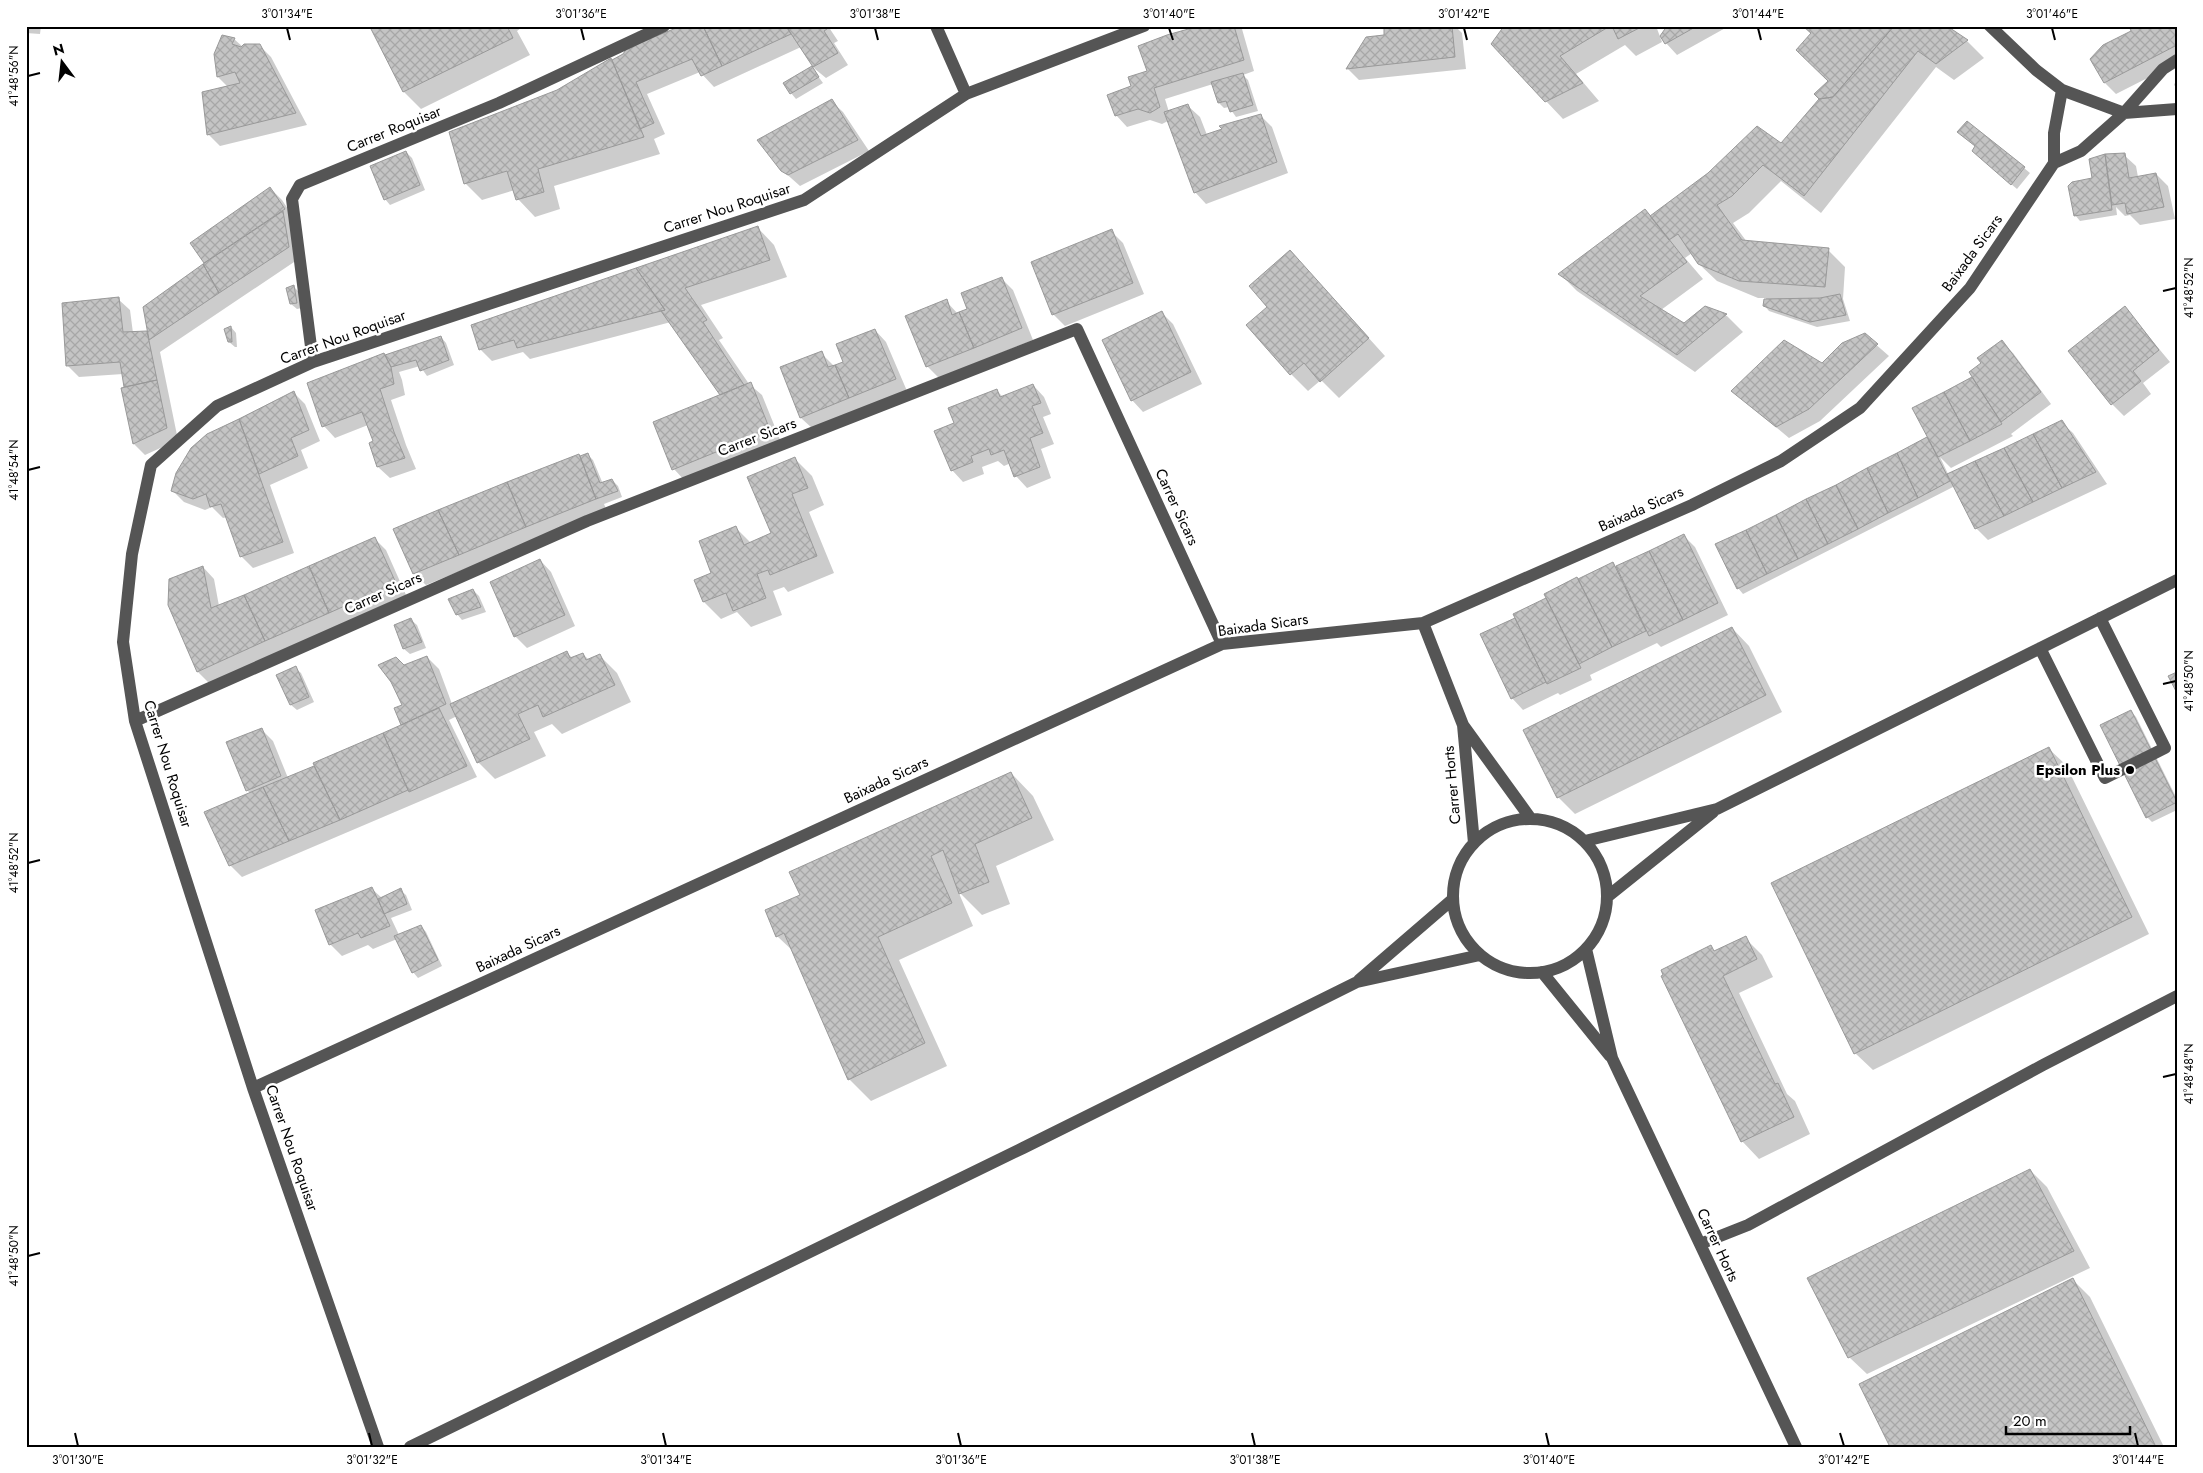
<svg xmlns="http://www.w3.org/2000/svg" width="2203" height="1473" font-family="Jost,sans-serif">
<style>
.shadow{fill:#0003}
.building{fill:url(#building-cross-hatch);stroke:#999}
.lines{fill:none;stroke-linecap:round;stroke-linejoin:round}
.minor{stroke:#555;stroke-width:12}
.ticks{fill:none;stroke:#000;stroke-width:2}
.poi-dot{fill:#000;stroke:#fff;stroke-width:2}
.labels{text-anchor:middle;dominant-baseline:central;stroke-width:5;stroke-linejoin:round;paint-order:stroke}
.street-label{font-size:15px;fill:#000;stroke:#fff}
.poi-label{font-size:15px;font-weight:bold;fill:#000;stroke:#fff;text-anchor:end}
.neatline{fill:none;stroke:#000;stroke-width:2}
.ticks-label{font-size:12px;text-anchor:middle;fill:#000}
</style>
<defs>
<pattern id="building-cross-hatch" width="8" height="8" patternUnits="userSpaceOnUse" patternTransform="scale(1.25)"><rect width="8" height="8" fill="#c4c4c4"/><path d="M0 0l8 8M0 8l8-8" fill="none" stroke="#a7a7a7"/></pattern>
</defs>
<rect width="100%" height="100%" fill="#fff"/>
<!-- shadow -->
<path class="shadow" d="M26,26H41L40,34L26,33Z
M376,26H524L517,31L530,55L421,109L404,92L372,28Z
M684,26H828L838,41L834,43L848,65L826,78L815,69L801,47L714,87L700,72L647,94L665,134L654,139L660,154L554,186L560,209L535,217L518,199L515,190L482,200L465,183L557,91L611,59L613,61Z
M1200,26H1239L1242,29L1254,71L1243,75L1248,80L1258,111L1236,117L1229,107L1224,108L1219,103L1213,84L1165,99L1169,112L1188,106L1200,117L1207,135L1261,116L1272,127L1288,173L1206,204L1195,192L1168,121L1162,124L1150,120L1127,127L1116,115L1133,87Z
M1403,26H1455L1462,33L1466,69L1359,80L1348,69L1386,36L1385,28Z
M1506,26H1656L1662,42L1636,56L1625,45L1576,74L1599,101L1563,119L1546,101Z
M1669,26H1729L1677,55L1666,43Z
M1802,26H1944L1967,41L1984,58L1954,80L1936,67L1821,213L1781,181L1749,213L1733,223L1747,242L1828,250L1845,267L1843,299L1850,321L1817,327L1769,311L1764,305L1766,298H1758L1717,281L1699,264L1692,253L1685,258L1703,279L1661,310L1684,324L1706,308L1727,316L1743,332L1695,372L1577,291L1560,274L1651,217L1781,145L1821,99L1829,81L1811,34Z
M2177,26V63L2116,94L2105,83Z
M234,39L243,47L259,45L271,57L307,125L220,146L208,134L228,87L218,77Z
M812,68L823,83L796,99L791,93Z
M2177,78V88L2174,85Z
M831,101L843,112L869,151L800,186L782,170Z
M406,152L412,158L425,190L390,205L385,199Z
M2105,155H2124L2136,166L2138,177L2156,174L2168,186L2175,219L2140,225L2130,215L2125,216L2116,207L2117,215L2080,221L2075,215L2094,179L2091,160Z
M1979,157L2024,168L2030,173L2017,189Z
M270,188L282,200L296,221L300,258L160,352L178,440L145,455L134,444L123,389L126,388L123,374L79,377L67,365L118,299L130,310L133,333L148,332L206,263L192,244Z
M757,227L774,245L787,277L701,305L723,338L719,340L749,384L762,395L781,442L685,481L674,469L722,395L671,322L530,359L523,352L492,361L480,349Z
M1111,231L1123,243L1144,294L1065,326L1053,314Z
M1290,251L1385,356L1339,398L1321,380L1308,391L1291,374L1269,307Z
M1001,278L1013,290L1033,340L939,378L927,366L946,301L958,314L969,310Z
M294,287L299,292L302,308L297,309L291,304L288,289Z
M2125,308L2170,362L2143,383L2151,394L2124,416L2112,404Z
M1161,312L1173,324L1202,384L1143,412L1132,400Z
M231,327L236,333L237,347H235L229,342Z
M875,330L886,342L907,391L813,429L801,418L781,368L821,353L834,366L844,363Z
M1865,335L1889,356L1820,421L1789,438L1733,391L1822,364Z
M441,337L446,343L454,365L427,376L420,366L399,372L402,380L405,395L391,400L406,445L416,469L390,478L378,467L371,444L374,441L368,425L335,438L324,426L386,357Z
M2001,342L2013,353L2051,404L2011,434L2013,436L1951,468L1940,457L1948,474L2061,422L2073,433L2107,484L1988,540L1976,528L1955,486L1743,594L1738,588L1717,545L1927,439L1931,443L1914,408L1974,377L1982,364Z
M1033,385L1044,397L1051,414L1043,417L1054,444L1041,449L1051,478L1027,488L1016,476L1011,463L1004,466L998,461L982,467L984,474L963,482L952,470L955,423L996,390L1003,397Z
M293,392L305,404L320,441L301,450L308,468L270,485L294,553L253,568L241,556L227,517L223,518L212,507L205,510L184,502L172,490L222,427Z
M579,455L581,457L588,455L593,460L603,484L612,480L618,486L622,497L604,504L607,511L426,585L414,574L395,530Z
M795,459L812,476L824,505L809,512L834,573L788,592L784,587L773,591L782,615L751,627L737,612L721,619L704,602L695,581L713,573L736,528L751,543L772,534Z
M1683,535L1695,547L1728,615L1661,647L1657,643L1590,675L1592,680L1560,695L1558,693L1523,710L1512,698L1516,618L1514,615L1548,599L1577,579L1579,580L1613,563L1616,567Z
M375,539L386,550L406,595L209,683L198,672L203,567L214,579L219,606Z
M540,560L551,572L575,626L527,648L515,636Z
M473,590L479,596L486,612L462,620L457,614Z
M411,620L417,625L426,648L410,654L404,649L395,626Z
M1732,628L1749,646L1782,712L1575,814L1558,797Z
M567,652L573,659L583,654L589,660L600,656L617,673L631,702L562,734L552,724L534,732L546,756L495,779L478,762L457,716L449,720L477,777L242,877L230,865L251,794L247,790L261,729L273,741L288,778L316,767L315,764L403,726L396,709L404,706V667L427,657L439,669L452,704Z
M295,668L301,673L314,702L297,710L291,705Z
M2131,711L2136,717L2177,799V810L2152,822L2147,817Z
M2048,748L2066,765L2149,934L1873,1070L1855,1053Z
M1011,773L1033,796L1054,840L996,866L1010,904L982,915L958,891L973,926L899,960L947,1066L871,1101L849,1079L794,952L777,936L801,896Z
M372,889L382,898L400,890L406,895L412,910L391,918L399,935L421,926L426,932L442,966L418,978L413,972L397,939L373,949L368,945L342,956L330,944Z
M1745,938L1762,955L1773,977L1739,993L1787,1094L1795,1101L1810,1134L1759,1159L1742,1141L1711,947L1715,952Z
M2030,1170L2047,1187L2090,1268L1867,1374L1849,1357Z
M2073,1280L2090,1297L2164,1447H1891Z"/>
<!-- building -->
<path class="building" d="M373,26H507L513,38L403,92L370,27Z
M681,26H703L722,66L701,76L692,59L636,82L654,123L640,129L612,60L623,54L627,48Z
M703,26H786L791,34L722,66Z
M786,26H825L827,29L824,31L838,53L813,67Z
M1199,26H1234L1244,60L1154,88L1160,107L1150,113L1138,109L1115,116L1107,95L1131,86L1128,77L1147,71L1138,46L1167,35Z
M1452,26L1455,57L1346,69L1366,37L1384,35V27Z
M1504,26H1610L1560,56L1583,83L1545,102L1491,44Z
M1612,26H1643L1618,39Z
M1667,26H1697L1665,44L1660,36Z
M1803,26H1894L1833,97L1819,99L1814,94L1828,81L1796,50L1811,33Z
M1894,26H1947L1968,40L1936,64L1918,51L1804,196L1763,165L1732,196L1717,205L1742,240L1829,248L1825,287L1739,281L1698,264L1678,234L1669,240L1650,216L1708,173L1757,126L1781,143L1819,99L1833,97Z
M2129,26H2177V45L2104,83L2090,59L2103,45L2131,31Z
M222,35L235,38L232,44L241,47L244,44H260L296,113L207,135L202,92L240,83L235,72L217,77L214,54Z
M611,58L644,137L538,169L544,192L516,200L507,171L464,184L449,132L557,90Z
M812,66L819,77L790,94L783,83Z
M1243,73L1253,105L1230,112L1226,101L1218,103L1211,82Z
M832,99L858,140L788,175L781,171L757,140Z
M1188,104L1201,136L1222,129L1219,126L1261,114L1277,162L1194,193L1164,112Z
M1967,121L2025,167L2011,185L1972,151L1975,146L1957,132Z
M406,151L420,185L384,200L370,166Z
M2125,153L2129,178L2156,173L2164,207L2127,214L2125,203L2112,205L2105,154Z
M2105,154L2112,210L2074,216L2068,186L2072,182L2092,178L2089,159Z
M270,187L285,209L204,263L190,243Z
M1645,209L1687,262L1640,296L1684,323L1705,306L1727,314L1677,355L1558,274Z
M283,211L289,247L219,293L203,264Z
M758,226L770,260L685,288L707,320L703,322L744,385L720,395L661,311L665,310L636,268Z
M1112,229L1133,283L1052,315L1031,262Z
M1290,250L1369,338L1320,382L1304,363L1290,375L1246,325L1267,307L1249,286Z
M203,264L219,293L149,340L143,307Z
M636,268L665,310L517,348L514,340L479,350L471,325Z
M1002,277L1022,328L974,348L959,312L967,309L961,293Z
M294,285L297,303L290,304L286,288Z
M1840,294L1846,315L1810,322L1763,306L1764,299L1820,298Z
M119,297L123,332L147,331L157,380L124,387L120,362L66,366L62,303Z
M947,299L952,315L959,312L974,348L926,367L905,316Z
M2125,306L2159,350L2133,371L2141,381L2111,405L2068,351Z
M1162,311L1191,372L1131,401L1102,340Z
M231,326L232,342H228L224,329Z
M875,329L896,379L849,398L835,365L843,362L836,344Z
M1865,333L1878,344L1809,409L1776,427L1731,391L1784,340L1822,363L1842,343Z
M441,336L449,360L420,371L416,360L391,367L385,355Z
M2002,340L2041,392L2001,422L1969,372L1981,363L1977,358Z
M822,351L828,367L835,365L849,398L800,418L780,367Z
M384,353L391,367L394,384L380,389L394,432L405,458L377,467L369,443L373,441L362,412L322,427L307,383Z
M1972,377L2002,424L1970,441L1944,392Z
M157,380L167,428L133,444L121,388Z
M751,382L770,430L672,470L653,422Z
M1033,384L1041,403L1032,406L1043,433L1030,438L1040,467L1014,477L1004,450L991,455L989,449L971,456L973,462L951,471L934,431L954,423L948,408L997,389L1000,397Z
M294,391L309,430L291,438L298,456L259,474L239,419Z
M1944,392L1970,441L1938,457L1912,408Z
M239,419L283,542L240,557L221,504L210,507L206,494L193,499L171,491L176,473L191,448L207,434Z
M2062,420L2096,472L2062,488L2033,434Z
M2033,434L2062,488L2033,502L2004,448Z
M1927,437L1950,481L1918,498L1897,453Z
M2004,448L2033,502L2004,516L1975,461Z
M588,453L600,483L612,479L618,491L596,499L580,456Z
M1897,453L1918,498L1888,513L1867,468Z
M579,454L596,499L526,527L507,482Z
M795,457L808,488L792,494L817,556L770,575L768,570L757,574L766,598L733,611L726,593L703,602L694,580L711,573L699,541L736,526L744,545L771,533L747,477Z
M1975,461L2004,516L1975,529L1947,474Z
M1867,468L1888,513L1858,529L1836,485Z
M507,482L526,527L459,555L438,510Z
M1836,485L1858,529L1828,544L1806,499Z
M1806,499L1828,544L1798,559L1776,515Z
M438,510L459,555L413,574L393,529Z
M1776,515L1798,559L1767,574L1746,530Z
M1746,530L1767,574L1737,589L1715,544Z
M1684,534L1718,603L1683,620L1649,551Z
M375,537L396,583L329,613L309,566Z
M1649,551L1683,620L1649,636L1616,566Z
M540,559L565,615L514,637L490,582Z
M1613,562L1646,631L1612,647L1578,579Z
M203,566L211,608L244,595L265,641L197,672L168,605L169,579Z
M309,566L329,613L265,641L244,595Z
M1577,577L1612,647L1579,664L1544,594Z
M473,589L481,607L456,615L448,599Z
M1546,598L1581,668L1547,684L1513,614Z
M411,618L422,642L403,649L394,625Z
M1515,618L1546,682L1511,699L1480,634Z
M1732,627L1766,695L1557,798L1523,730Z
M567,651L570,658L583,653L586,660L600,654L615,685L543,717L538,705L518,714L530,739L477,763L450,704Z
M427,656L446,704L401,725L394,708L402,705L391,682L378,665L396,657L404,665Z
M296,666L309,697L290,705L276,675Z
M2177,672V693L2168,676Z
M439,708L467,766L409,792L383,733Z
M2131,710L2177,802L2146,818L2100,725Z
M262,728L281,776L246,791L226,742Z
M383,733L408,790L340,820L313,763Z
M2049,747L2132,917L1854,1054L1771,883Z
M314,766L340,820L289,841L263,787Z
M1011,772L1032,818L975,844L989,882L959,894L943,850L931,856L952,903L878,937L925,1043L848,1080L784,933L776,937L765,910L800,895L789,872Z
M263,787L289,841L229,866L204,812Z
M372,887L390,926L361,938L358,933L329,945L315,910Z
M401,888L407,904L384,914L378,899Z
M421,925L438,960L412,973L394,936Z
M1746,936L1757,959L1723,976L1775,1084L1778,1083L1794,1117L1741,1142L1661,976L1663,975L1661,970L1711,945L1714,951Z
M2030,1169L2074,1251L1848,1358L1807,1278Z
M2073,1278L2156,1447H1890L1859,1384Z"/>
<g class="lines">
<!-- minor -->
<path class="minor" d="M936,26L966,94
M1990,26L2036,70L2062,90L2124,113L2177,109
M2054,163V133L2062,90
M313,362L292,199L300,185L499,103L664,26
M1423,623L1463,725L1531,819
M2040,648L2105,778L2165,748L2100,618
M135,721L587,521L1077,329L1222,644
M1463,725L1474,843
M1453 896a77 77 0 1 1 154 0a77 77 0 1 1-154 0Z
M1585,841L1717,809L2177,580
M1607,897L1713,812
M1586,949L1612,1058L1796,1447
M1542,972L1610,1056
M1359,980L1453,899
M253,1088L1222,644L1423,623L1692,505L1781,461L1860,408L1970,288L2054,163L2081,151L2124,113L2163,69L2177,60
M1700,1244L1748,1225L2043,1065L2177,996
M378,1447L253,1088L135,721L123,642L132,554L151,465L217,406L313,362L804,200L966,94L1144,26
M410,1447L1023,1148L1357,982L1480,955"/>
</g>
<!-- ticks -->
<path class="ticks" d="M287,28L290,40M581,28L584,40M875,28L878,40M1169,28L1173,40M1464,28L1467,40M1758,28L1761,40M2052,28L2055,40M28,76L40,73M2163,291L2176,288M28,470L40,467M2163,684L2176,681M28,863L40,860M2163,1077L2176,1074M28,1256L40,1253M75,1433L78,1446M369,1433L372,1446M663,1433L666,1446M958,1433L961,1446M1252,1433L1255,1446M1546,1433L1549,1446M1840,1433L1844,1446M2135,1433L2138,1446"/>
<!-- markers -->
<circle class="poi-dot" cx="2130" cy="770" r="5"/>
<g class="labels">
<!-- street labels -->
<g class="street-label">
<text transform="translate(394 129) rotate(-22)">Carrer Roquisar</text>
<text transform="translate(727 208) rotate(-18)">Carrer Nou Roquisar</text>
<text transform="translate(1972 253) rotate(-54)">Baixada Sicars</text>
<text transform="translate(343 337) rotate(-20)">Carrer Nou Roquisar</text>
<text transform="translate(757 437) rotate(-21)">Carrer Sicars</text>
<text transform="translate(1177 507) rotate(65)">Carrer Sicars</text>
<text transform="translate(1641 509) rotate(-24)">Baixada Sicars</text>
<text transform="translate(383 593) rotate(-24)">Carrer Sicars</text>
<text transform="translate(1263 625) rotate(-8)">Baixada Sicars</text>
<text transform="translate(168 764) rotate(73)">Carrer Nou Roquisar</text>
<text transform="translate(886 780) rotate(-25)">Baixada Sicars</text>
<text transform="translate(1452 785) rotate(-95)">Carrer Horts</text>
<text transform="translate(518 949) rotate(-25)">Baixada Sicars</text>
<text transform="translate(292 1148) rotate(71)">Carrer Nou Roquisar</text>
<text transform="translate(1718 1245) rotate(65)">Carrer Horts</text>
</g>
<!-- poi labels -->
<g class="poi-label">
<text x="2120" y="770">Epsilon Plus</text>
</g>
</g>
<!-- border -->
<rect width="2203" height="1473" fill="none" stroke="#ffffff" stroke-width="55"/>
<!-- north arrow -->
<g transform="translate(62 62) rotate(345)" stroke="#ffffff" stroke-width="4" paint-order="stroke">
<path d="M0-4L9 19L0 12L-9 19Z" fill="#000000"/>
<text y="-8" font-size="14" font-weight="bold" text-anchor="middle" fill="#000000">N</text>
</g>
<!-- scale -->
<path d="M2006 1426v8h124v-8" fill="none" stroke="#000000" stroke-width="2.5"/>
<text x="2013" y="1426" font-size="15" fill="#000000" stroke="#ffffff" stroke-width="4" paint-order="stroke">20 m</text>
<rect x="28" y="28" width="2148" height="1418" class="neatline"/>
<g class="ticks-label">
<text x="287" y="18">3°01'34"E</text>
<text x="581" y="18">3°01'36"E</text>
<text x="875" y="18">3°01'38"E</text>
<text x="1169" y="18">3°01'40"E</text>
<text x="1464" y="18">3°01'42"E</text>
<text x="1758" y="18">3°01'44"E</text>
<text x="2052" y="18">3°01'46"E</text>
<text transform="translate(14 76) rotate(-90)" y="4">41°48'56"N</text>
<text transform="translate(2189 288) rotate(-90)" y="4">41°48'52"N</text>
<text transform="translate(14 470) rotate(-90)" y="4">41°48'54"N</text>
<text transform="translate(2189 681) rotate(-90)" y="4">41°48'50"N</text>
<text transform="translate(14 863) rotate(-90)" y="4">41°48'52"N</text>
<text transform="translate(2189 1074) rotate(-90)" y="4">41°48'48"N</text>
<text transform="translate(14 1256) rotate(-90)" y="4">41°48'50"N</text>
<text x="78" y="1464">3°01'30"E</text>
<text x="372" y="1464">3°01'32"E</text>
<text x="666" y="1464">3°01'34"E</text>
<text x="961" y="1464">3°01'36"E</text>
<text x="1255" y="1464">3°01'38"E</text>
<text x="1549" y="1464">3°01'40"E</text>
<text x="1844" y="1464">3°01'42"E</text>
<text x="2138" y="1464">3°01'44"E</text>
</g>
</svg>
